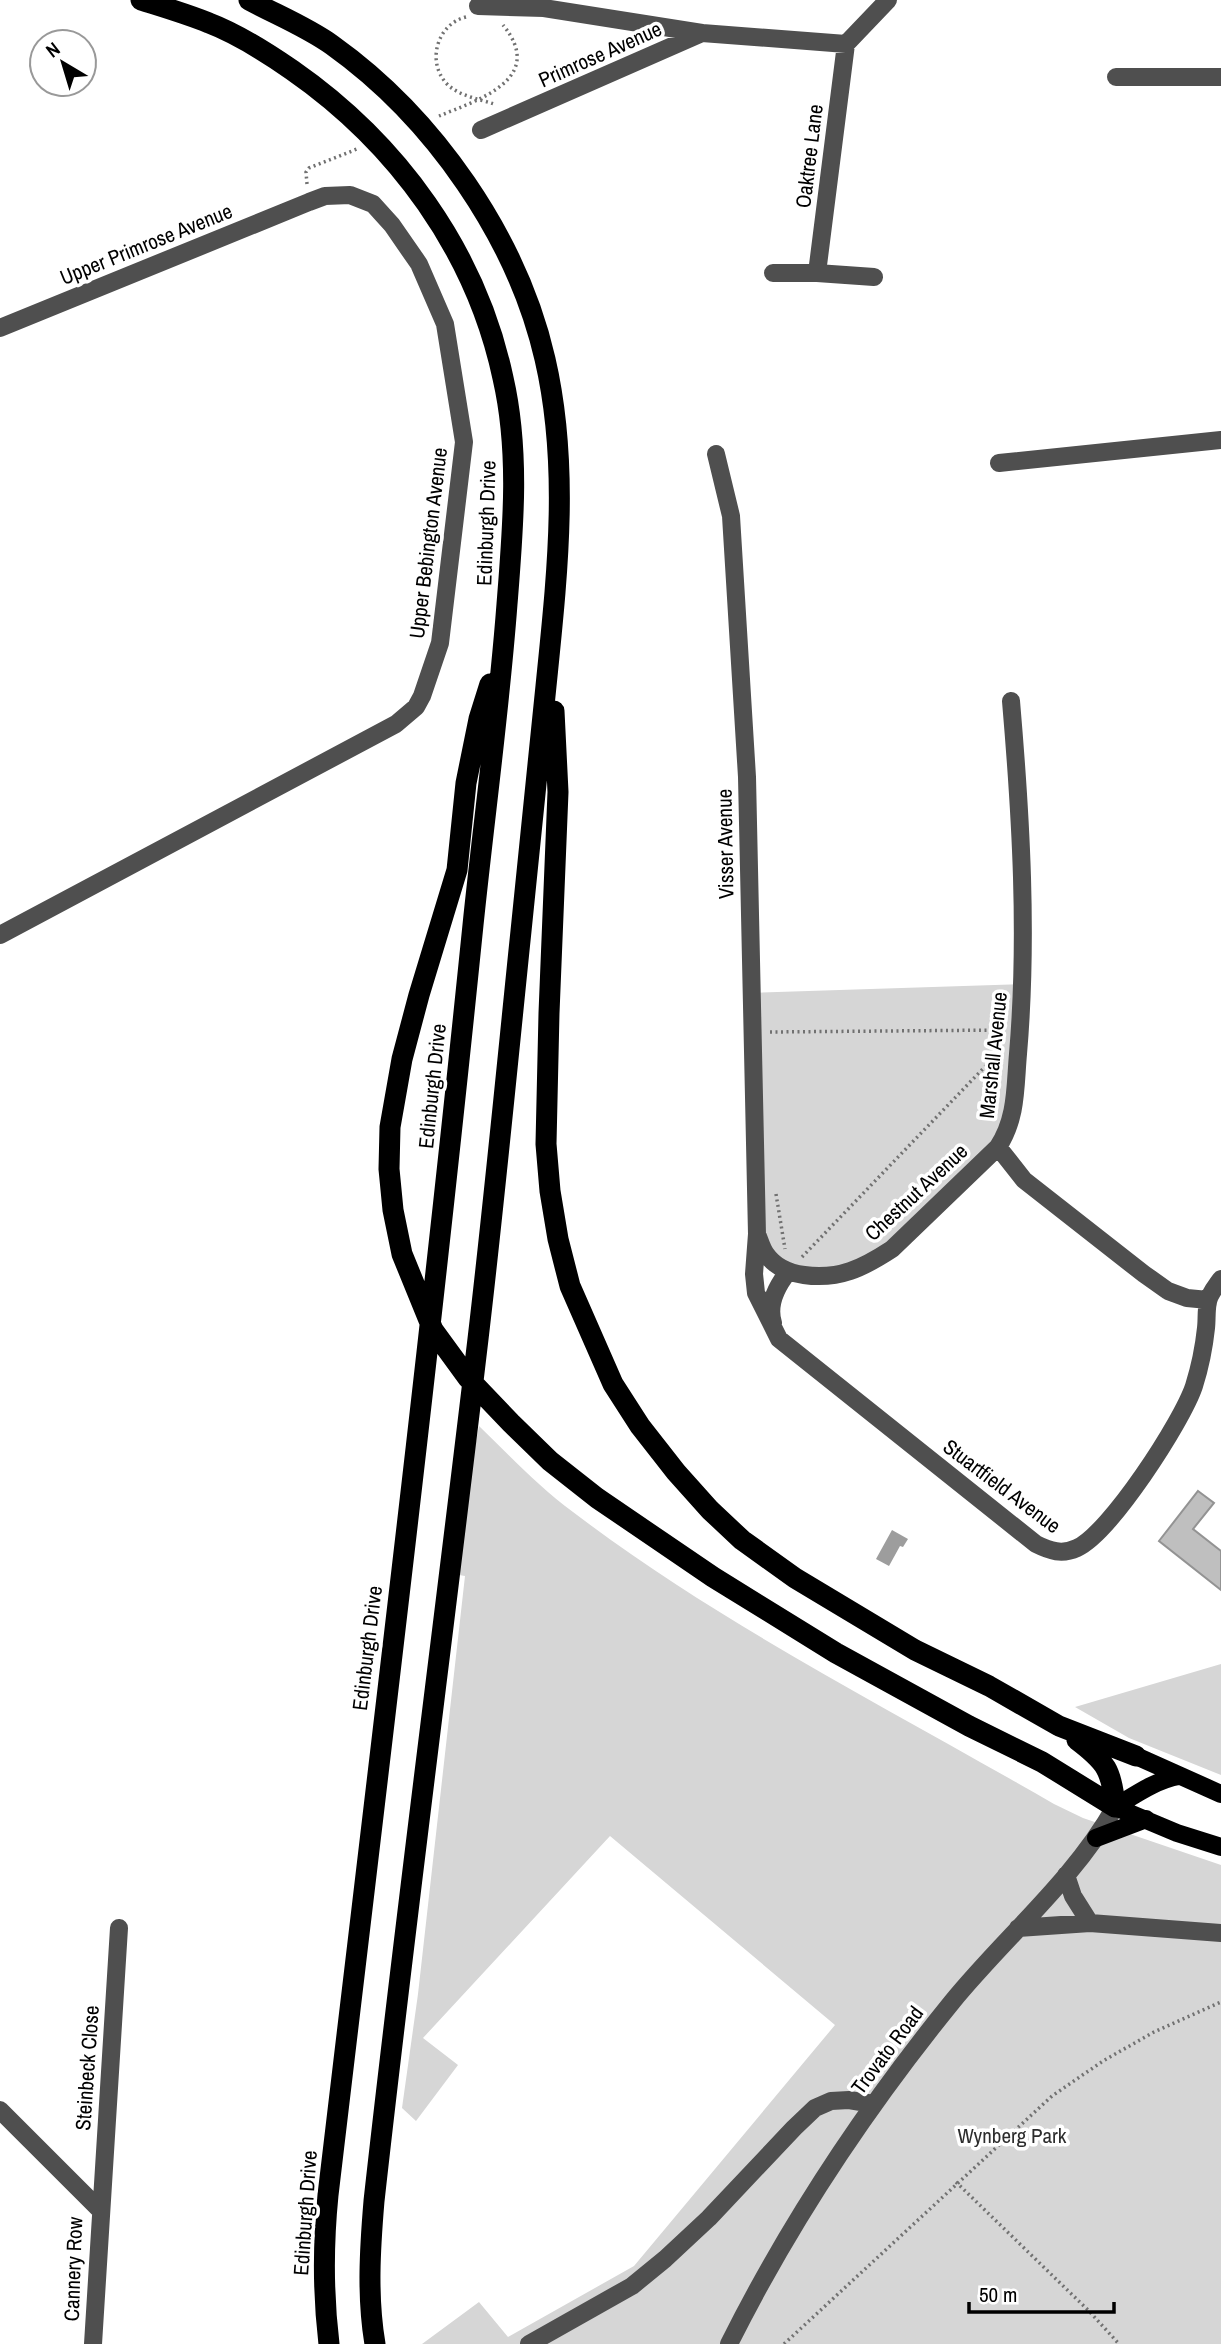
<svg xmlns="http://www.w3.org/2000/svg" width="1221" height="2344" font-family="'Archivo Narrow',sans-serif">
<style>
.green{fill:#d6d6d6}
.water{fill:#9d9d9d}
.building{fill:#bfbfbf;stroke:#939393;stroke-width:2}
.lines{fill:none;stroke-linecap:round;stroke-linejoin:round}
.path{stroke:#717171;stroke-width:3.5;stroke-dasharray:2 3.5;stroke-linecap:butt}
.minor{stroke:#4f4f4f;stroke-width:18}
.major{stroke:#000;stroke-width:18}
.highway{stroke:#000;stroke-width:21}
.labels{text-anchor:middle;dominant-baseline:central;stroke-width:7;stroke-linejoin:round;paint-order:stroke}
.street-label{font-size:21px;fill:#000;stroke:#fff}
.park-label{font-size:21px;fill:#2d2d2d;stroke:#fff}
</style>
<rect width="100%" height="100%" fill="#fff"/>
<!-- green -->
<path class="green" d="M1023,984L1016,1118L865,1263L799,1274L767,1253L750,993Z
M479,1426C510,1456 539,1487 573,1512C723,1626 892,1710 1054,1804L1083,1818L1221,1865V2344H422L479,2302L508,2337L634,2266L835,2025L610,1836L423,2038L458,2065L416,2121L402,2108L418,1994L465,1576L459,1575L470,1473Z
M1221,1664V1775L1129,1738L1075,1707Z"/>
<!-- water -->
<path class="water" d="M892,1530L908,1539L903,1547L900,1546L889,1566L876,1559Z"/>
<!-- building -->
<path class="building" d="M1198,1491L1214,1503L1193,1529L1221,1551V1590L1159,1541Z"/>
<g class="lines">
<!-- path -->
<path class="path" d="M466,17C437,24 426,62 447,84C459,96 479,99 494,104
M439,116C478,100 547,79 503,25
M307,184L306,172L309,168L357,149
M770,1032L1003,1030
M776,1194L785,1249
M802,1257L1000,1051
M956,2182L1089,2311L1119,2344
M784,2344L1052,2096L1103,2061L1154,2032L1221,2002"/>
<!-- minor -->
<path class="minor" d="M478,6L544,8L702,33
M1116,77H1221
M481,130L702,33L846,44L888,0
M773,273H817L874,277
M817,273L846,44
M0,328L309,202L325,196L350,195L373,204L392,225L419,264L445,324L464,442L440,643L422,696L416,707L396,724L0,935
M716,454L731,516L747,777L757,1234L754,1274L756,1293L779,1339L1036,1544C1050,1551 1062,1555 1077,1548C1110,1533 1182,1422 1194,1386C1200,1367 1204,1347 1206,1328C1207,1320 1206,1310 1208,1302C1209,1294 1217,1285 1221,1279
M999,463L1221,440
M1011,701C1021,818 1028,937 1018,1054C1015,1087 1017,1118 998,1147L1024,1180L1144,1274L1168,1291L1187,1298L1208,1300
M757,1234C760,1241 762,1249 766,1254C775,1267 790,1273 804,1275C839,1280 863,1268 892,1249L998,1147
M773,1323C767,1304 777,1286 788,1272
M1066,1875L1073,1896L1090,1923
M1018,1928L1090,1923L1221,1933
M0,2110L100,2210
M93,2344L119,1928
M529,2344L632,2286L665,2259L709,2218L794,2128L815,2108L831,2101L849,2100L873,2104
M729,2344C790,2222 866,2108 952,2002C1005,1937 1073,1881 1115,1807"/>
<!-- major -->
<path class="major" d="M1136,1756L1221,1794
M1115,1807L1177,1833L1221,1847
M1115,1807C1135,1795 1156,1780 1179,1776
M1096,1838L1146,1819"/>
<!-- highway -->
<path class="highway" d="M141,0C163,7 187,14 209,23C238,34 266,52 292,70C397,143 476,251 503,378C520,452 513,529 507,604C499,711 484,818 473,925C430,1349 378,1772 328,2195C323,2245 323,2294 329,2344
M249,0C277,15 307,27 332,45C433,117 517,237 545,359C570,467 557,577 546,686C537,767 529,849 521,931C507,1067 494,1203 478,1339C444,1627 406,1913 374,2201C370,2249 367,2297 375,2344
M490,684L479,719L466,783L457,870L419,995L402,1059L390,1127L389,1169L393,1210L402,1254L433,1330L468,1378L511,1423L550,1461L597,1498L713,1577L836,1653L969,1726L1042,1762L1115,1807
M554,711L558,792L549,1013L546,1144L550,1191L558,1239L570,1286L613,1384L640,1426L676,1472L710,1510L742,1540L795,1578L915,1650L989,1686L1059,1726L1136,1756
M1077,1740C1106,1762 1112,1770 1115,1807"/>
</g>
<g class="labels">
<!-- street labels -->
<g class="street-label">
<text transform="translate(600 54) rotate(-24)">Primrose Avenue</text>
<text transform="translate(809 156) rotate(-83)">Oaktree Lane</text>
<text transform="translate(146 244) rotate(-22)">Upper Primrose Avenue</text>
<text transform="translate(486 523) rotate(-88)">Edinburgh Drive</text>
<text transform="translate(428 543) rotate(-83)">Upper Bebington Avenue</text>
<text transform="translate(725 844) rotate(-91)">Visser Avenue</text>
<text transform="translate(993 1055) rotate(-84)">Marshall Avenue</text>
<text transform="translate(432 1086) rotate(-84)">Edinburgh Drive</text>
<text transform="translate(916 1192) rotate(-43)">Chestnut Avenue</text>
<text transform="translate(1002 1486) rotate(37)">Stuartfield Avenue</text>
<text transform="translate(367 1648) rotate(-83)">Edinburgh Drive</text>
<text transform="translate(887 2050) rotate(-53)">Trovato Road</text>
<text transform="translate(87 2068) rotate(-86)">Steinbeck Close</text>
<text transform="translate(305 2213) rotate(-86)">Edinburgh Drive</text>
<text transform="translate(73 2269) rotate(-88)">Cannery Row</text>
</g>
<!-- park labels -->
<g class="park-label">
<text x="1012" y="2135">Wynberg Park</text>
</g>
</g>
<!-- north arrow -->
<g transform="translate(63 63) rotate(322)"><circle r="33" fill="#ffffff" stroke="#999999" stroke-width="2"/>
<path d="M0-5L12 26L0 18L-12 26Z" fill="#000000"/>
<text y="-10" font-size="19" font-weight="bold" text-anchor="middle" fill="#000000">N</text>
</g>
<!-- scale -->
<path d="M969 2302v10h145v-10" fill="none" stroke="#000000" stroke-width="3.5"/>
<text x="979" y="2302" font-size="21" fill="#000000" stroke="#ffffff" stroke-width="5" paint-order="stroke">50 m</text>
</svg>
